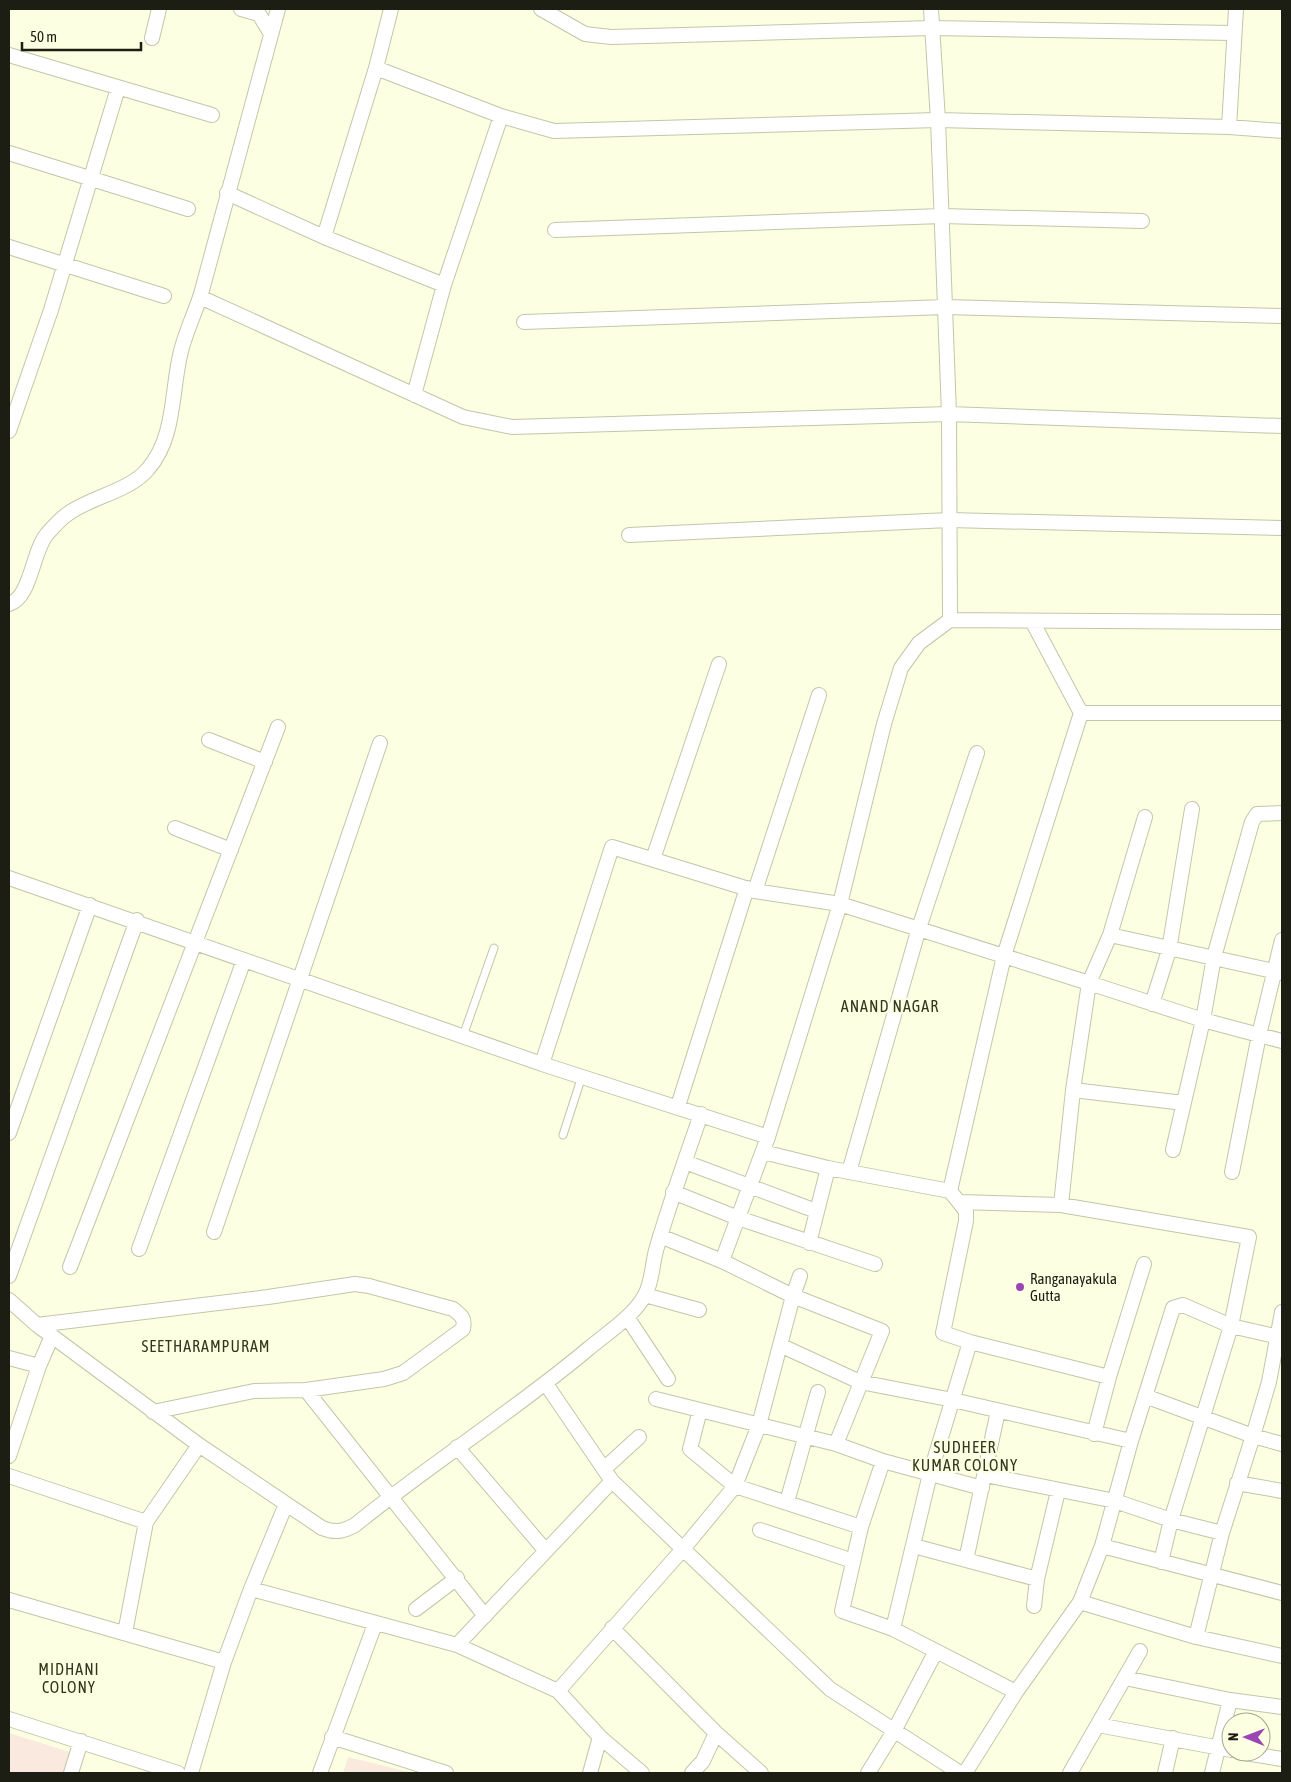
<svg xmlns="http://www.w3.org/2000/svg" width="1291" height="1782" font-family="'Asap Condensed',sans-serif">
<style>
.green{fill:#fae9df}
.lines{fill:none;stroke-linecap:round;stroke-linejoin:round}
.lane-casing{stroke:#c3c6a9;stroke-width:9}
.street-casing{stroke:#c3c6a9;stroke-width:16}
.lane{stroke:#fff;stroke-width:7}
.street{stroke:#fff;stroke-width:14}
.poi-dot{fill:#9a45b3;stroke:#fcffe1;stroke-width:2}
.labels{text-anchor:middle;dominant-baseline:central;stroke-width:4.5;stroke-linejoin:round;paint-order:stroke}
.poi-label{font-size:15px;fill:#1d1e13;stroke:#fcffe1;text-anchor:start}
.neighbourhood-label{font-size:16px;letter-spacing:1px;fill:#35361e;stroke:#fcffe1}
</style>
<rect width="100%" height="100%" fill="#fcffe1"/>
<!-- green -->
<path class="green" d="M9,1733L76,1754L71,1773H9Z
M348,1757L413,1773H343Z"/>
<g class="lines">
<defs>
<path id="lane" d="M463,1036L494,948
M563,1135L582,1076"/>
<path id="street" d="M241,9L259,14L271,34
M541,9L585,34L611,37L932,28L1233,33
M931,9L938,120L949,414L950,620
M152,38L159,9
M9,55L212,115
M376,68L391,9
M1229,127L1236,9
M9,153L188,209
M227,193L324,237L444,285
M555,230L941,216L1142,221
M324,237L376,68L501,116L554,131L938,120L1229,127L1282,131
M9,247L164,296
M200,297L463,417L512,427L949,414L1282,426
M524,322L945,307L1282,316
M414,395L444,285L501,116
M9,431L51,310L118,88
M629,535L949,520L1282,528
M9,604C31,598 32,552 47,534C54,526 61,518 69,513C91,497 130,491 148,469C176,437 171,390 181,351C186,331 195,313 201,294C226,199 252,104 278,9
M1032,621L1081,713H1282
M819,695L755,891L840,904L884,724L901,668L919,643L950,620L1282,622
M209,740L265,762
M175,828L231,850
M653,859L719,664
M9,878L542,1064L768,1137
M1110,935L1145,817
M1282,940L1259,1035L1282,1041
M1152,1004L1169,950L1192,809
M542,1064L612,847L755,891
M1073,1090L1184,1103
M678,1106L747,888
M9,1133L90,905
M1173,1150L1203,1020L1214,957L1252,822L1257,814L1282,813
M763,1152L828,1168L950,1191L966,1211V1221L943,1333L970,1342
M685,1162L816,1211
M849,1172L919,928L977,753
M950,1191L1004,956L1081,713
M673,1192L738,1218L875,1264
M961,1202L1061,1205L1249,1237L1231,1326L1171,1520L1161,1562
M1061,1205L1073,1090L1089,983L1203,1020L1259,1035L1232,1172
M214,1232L380,743
M660,1236L722,1261L793,1296L882,1331L836,1444
M809,1243L828,1168
M139,1249L244,960
M722,1261L768,1137L840,904L1089,983L1110,935L1282,973
M70,1267L278,727
M9,1276L137,920
M800,1276L793,1296L759,1425L735,1486L683,1549L830,1689L960,1773
M645,1295L699,1310
M9,1300L37,1325L199,1445L322,1528C335,1533 342,1532 355,1525C430,1464 513,1412 588,1349C607,1333 633,1317 645,1295C653,1280 652,1262 657,1247C670,1202 686,1158 701,1114
M1282,1312L1269,1382L1253,1436L1282,1444
M627,1317L668,1379
M37,1325L268,1297L355,1284L369,1286L453,1309C462,1316 465,1318 463,1329L403,1373L384,1379L306,1390L254,1391L153,1412
M782,1346L860,1382L953,1400L1131,1441
M9,1358L39,1366
M546,1384L612,1481L683,1549L558,1691
M306,1390L485,1616
M1145,1396L1253,1436L1222,1533L1196,1637
M656,1399L836,1444L883,1461L982,1488
M700,1410L690,1449L735,1486L861,1527
M1094,1434L1109,1377L1144,1264
M457,1447L546,1551
M9,1456L39,1366L52,1336
M883,1461L861,1527L842,1611L893,1629L1016,1692
M604,1469L639,1437
M985,1475L1115,1501L1171,1520L1222,1533
M9,1476L146,1522
M1237,1483L1282,1491
M787,1502L818,1392
M760,1530L853,1561
M914,1546L1037,1579L1058,1491
M1102,1546L1282,1593
M966,1560L998,1411
M251,1589L457,1645L558,1691L600,1737L642,1773
M9,1600L224,1662
M1080,1602L1196,1637L1282,1656
M1034,1606L1037,1579
M416,1609L457,1578
M612,1628L716,1733L761,1773
M893,1629L930,1474L970,1342L1109,1377
M125,1633L146,1522L199,1445
M457,1645L612,1481
M1125,1678L1230,1700L1212,1773
M1230,1700L1282,1707
M9,1719L178,1773
M1098,1725L1231,1750
M332,1737L446,1773
M1239,1752L1282,1759
M71,1773L81,1741
M191,1773L224,1662L251,1589L286,1504
M320,1773L375,1624
M590,1773L600,1737
M692,1773L703,1761L716,1733
M868,1773L894,1731L936,1651
M965,1773L1016,1692L1080,1602L1102,1546L1131,1441L1173,1308L1183,1305L1231,1326L1279,1337
M1070,1773L1140,1651
M1165,1773L1173,1738"/>
</defs>
<!-- lane casing -->
<use href="#lane" class="lane-casing"/>
<!-- street casing -->
<use href="#street" class="street-casing"/>
<!-- lane -->
<use href="#lane" class="lane"/>
<!-- street -->
<use href="#street" class="street"/>
</g>
<!-- markers -->
<circle class="poi-dot" cx="1020" cy="1287" r="5"/>
<g class="labels">
<!-- poi labels -->
<g class="poi-label">
<text x="1030" y="1278">Ranganayakula<tspan x="1030" dy="17">Gutta</tspan></text>
</g>
<!-- neighbourhood labels -->
<g class="neighbourhood-label">
<text x="890" y="1006">ANAND NAGAR</text>
<text x="206" y="1346">SEETHARAMPURAM</text>
<text x="965" y="1447">SUDHEER<tspan x="965" dy="18">KUMAR COLONY</tspan></text>
<text x="69" y="1669">MIDHANI<tspan x="69" dy="18">COLONY</tspan></text>
</g>
</g>
<!-- border -->
<rect width="1291" height="1782" fill="none" stroke="#1d1e13" stroke-width="20"/>
<!-- north arrow -->
<g transform="translate(1246 1737) rotate(271)"><circle r="24" fill="#fcffe1" stroke="#a3a58f"/>
<path d="M0-4L9 19L0 12L-9 19Z" fill="#9a45b3"/>
<text y="-8" font-size="14" font-weight="bold" text-anchor="middle" fill="#1d1e13">N</text>
</g>
<!-- scale -->
<path d="M22 42v8h119v-8" fill="none" stroke="#1d1e13" stroke-width="2.5"/>
<text x="30" y="42" font-size="15" fill="#1d1e13" stroke="#fcffe1" stroke-width="4" paint-order="stroke">50 m</text>
</svg>
